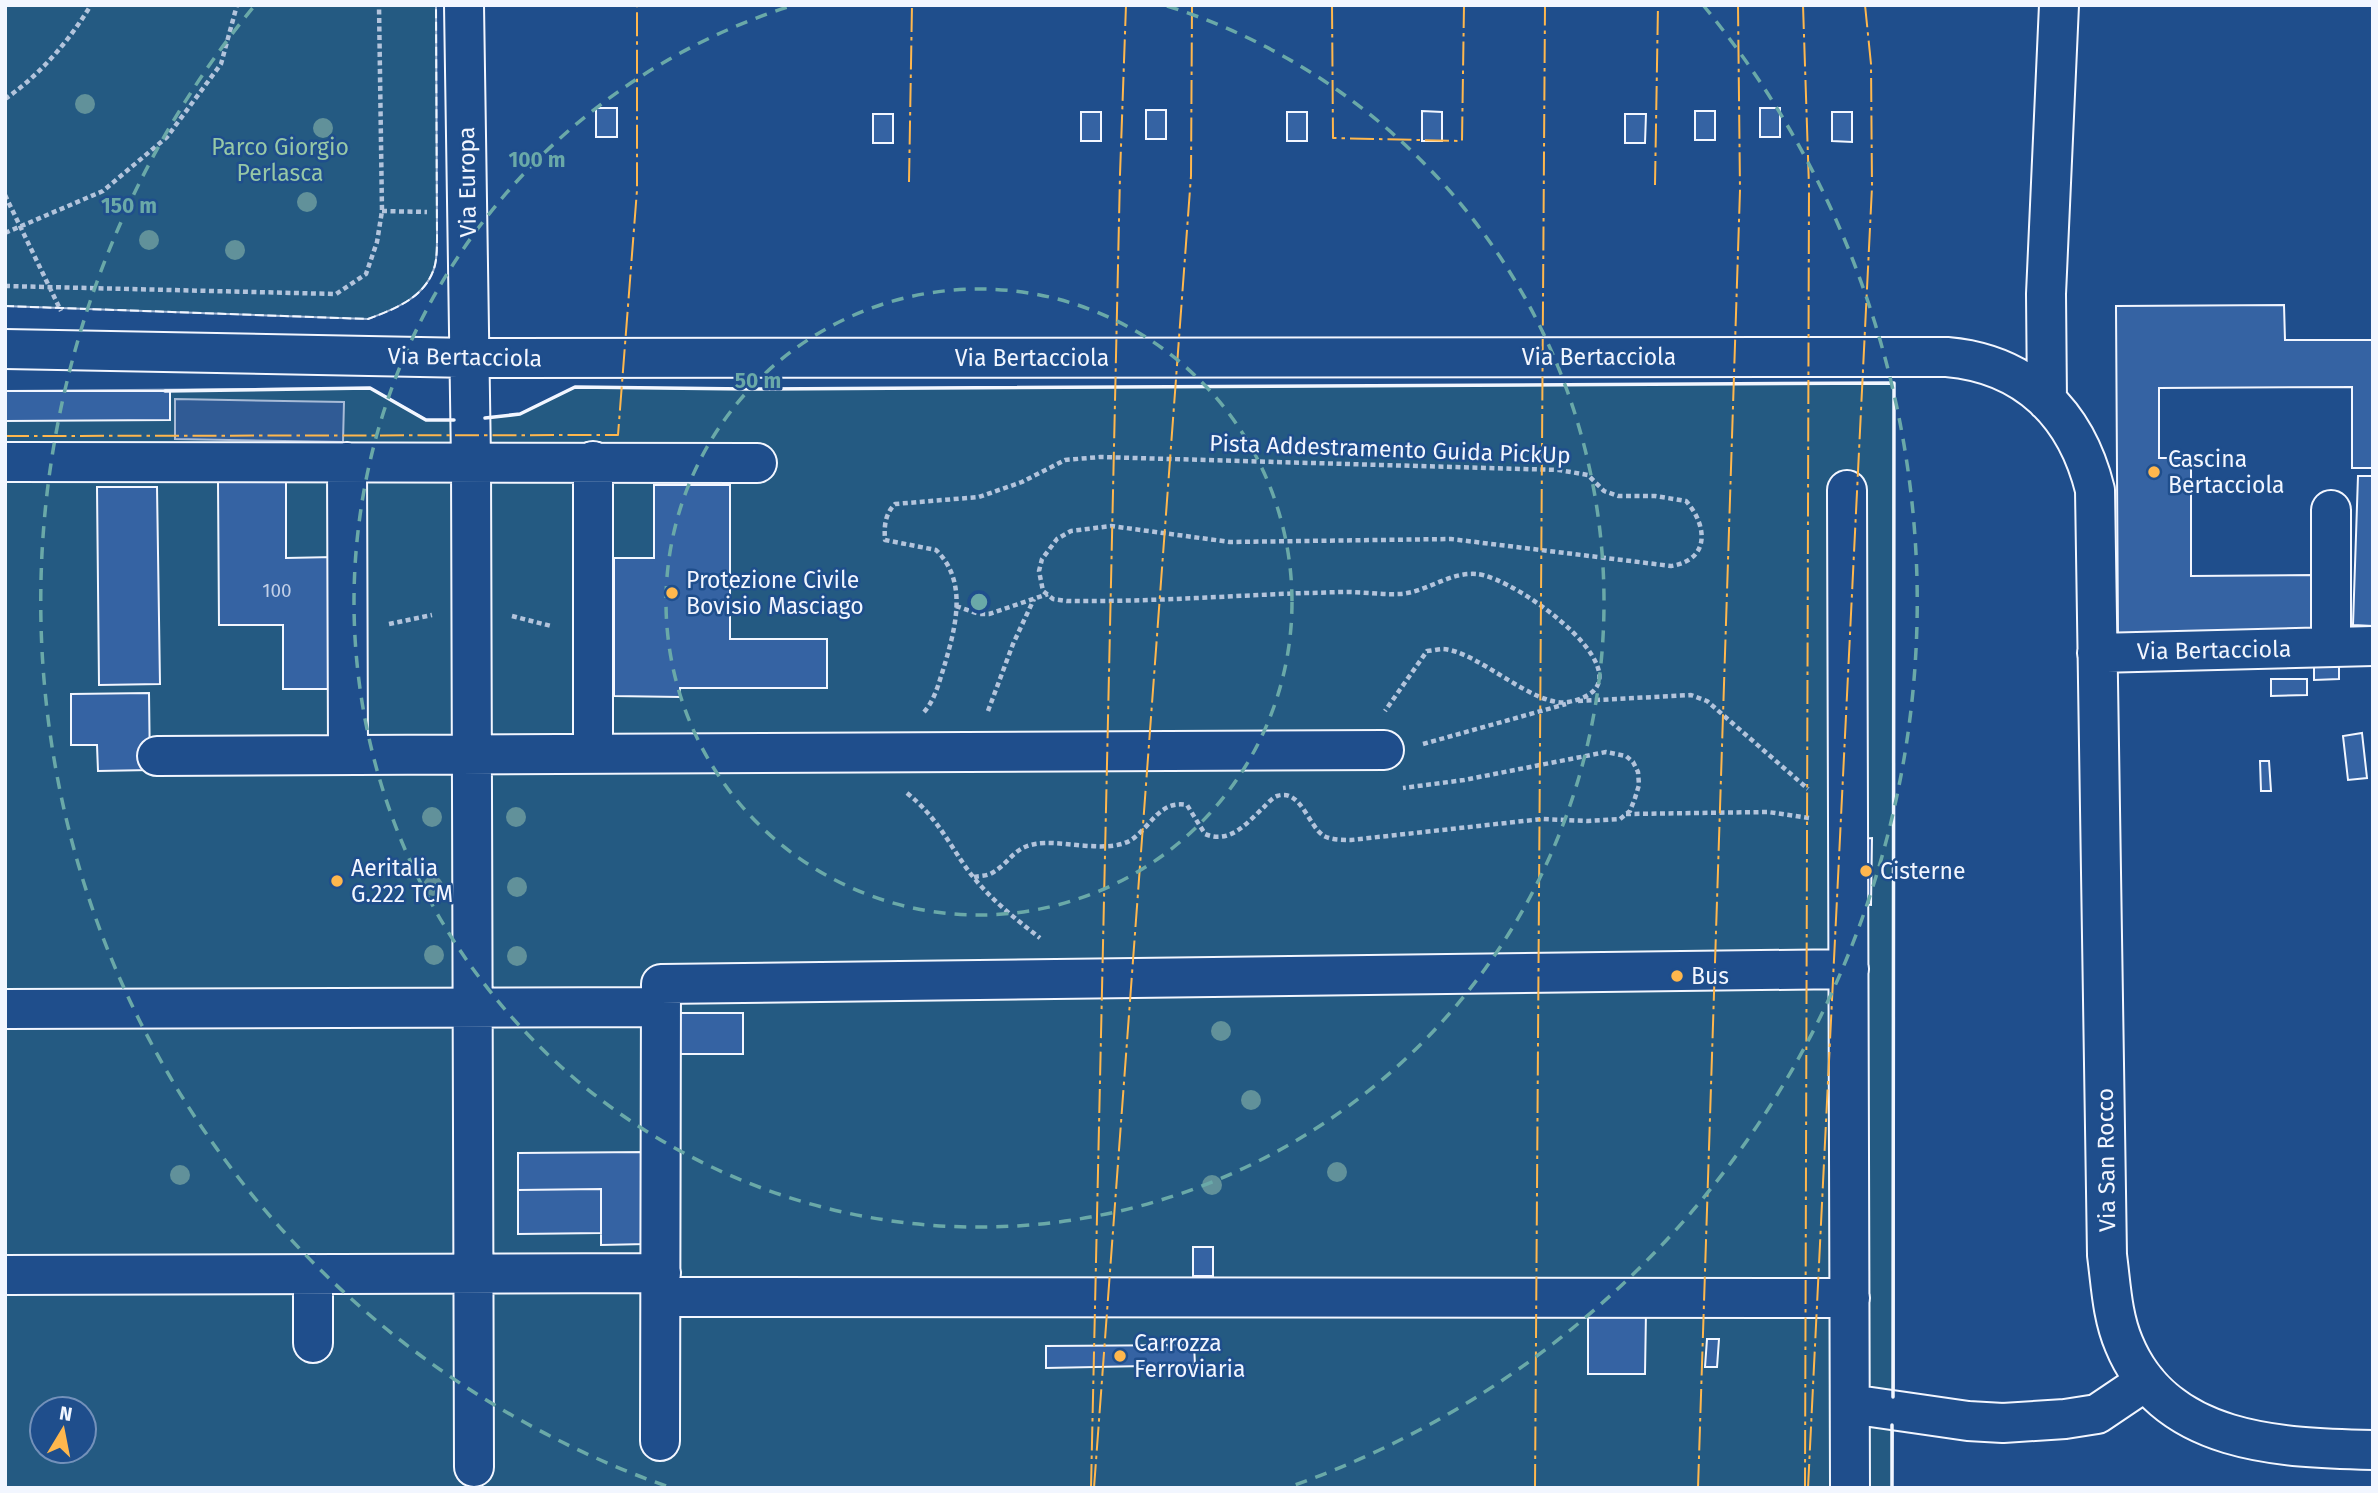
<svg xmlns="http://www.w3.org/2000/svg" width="2378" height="1493" font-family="'Fira Sans',sans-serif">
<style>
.green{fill:#245a82;stroke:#a8bbd7;stroke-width:2;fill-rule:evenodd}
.parking{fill:#305b95;stroke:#a8bbd7;stroke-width:2}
.building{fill:#3563a3;stroke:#f2f6ff;stroke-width:2}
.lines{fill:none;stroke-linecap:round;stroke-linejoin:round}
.minor-casing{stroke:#f2f6ff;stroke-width:42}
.path{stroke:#b3c4dc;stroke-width:4.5;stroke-dasharray:5 3.5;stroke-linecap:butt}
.minor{stroke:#1f4e8c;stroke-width:38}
.fence{stroke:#f2f6ff;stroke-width:2;stroke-dasharray:9 3.5;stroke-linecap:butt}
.wall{stroke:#f2f6ff;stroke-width:3.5}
.power{stroke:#ffb74d;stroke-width:2;stroke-dasharray:24 5 3.5 5;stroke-linecap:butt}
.tree{fill:#61919a}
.ring{fill:none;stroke:#6aa9a8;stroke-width:3.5;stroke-dasharray:12 9}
.poi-dot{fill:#ffb74d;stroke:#1f4e8c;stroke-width:2.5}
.labels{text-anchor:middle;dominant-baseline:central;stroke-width:5;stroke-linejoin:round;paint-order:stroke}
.number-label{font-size:19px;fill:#c3d1e8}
.park-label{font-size:23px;fill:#97c8a6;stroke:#1f4e8c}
.street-label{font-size:23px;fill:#f2f6ff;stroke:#1f4e8c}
.poi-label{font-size:23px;fill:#f2f6ff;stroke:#1f4e8c;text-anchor:start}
.centre{fill:#6aa9a8;stroke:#1f4e8c;stroke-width:3.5}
.ring-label{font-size:21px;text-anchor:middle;font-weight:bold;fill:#6aa9a8;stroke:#1f4e8c;stroke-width:5;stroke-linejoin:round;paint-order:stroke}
</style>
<rect width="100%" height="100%" fill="#1f4e8c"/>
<!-- green -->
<path class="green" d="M5,5H436L437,237C437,246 437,257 435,265C427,297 395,309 368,319L5,306Z
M1894,383V1379L1892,1488H5V391L370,388L427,420H469L520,414L575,387L747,389ZM42,1409H84V1451H42Z"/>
<!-- parking -->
<path class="parking" d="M175,399L344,402L343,442L175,439Z"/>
<!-- building -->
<path class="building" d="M596,108H617V137H596Z
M1760,108H1780V137H1760Z
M1146,110H1166V139H1146Z
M1422,111L1442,112V141H1422Z
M1695,111H1715V140H1695Z
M1081,112H1101V141H1081Z
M1287,112H1307V141H1287Z
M1832,112H1852V142L1832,141Z
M873,114H893V143H873Z
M1625,114H1646L1645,143H1625Z
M2284,305L2285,340H2373V468H2352V387L2159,388V458H2191V576L2313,575L2314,635L2118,636L2116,306Z
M5,391H170V420L5,421Z
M2358,476H2373V626L2353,625Z
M218,482H286V558L334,557L335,689H283V625H219Z
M654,485H730V639H827V688H680V697L614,696V558H654Z
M97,487H157L160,684L99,685Z
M2314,666H2339V679L2314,680Z
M2271,679H2307V695L2271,696Z
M149,693L150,770L98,771L97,745H71V694Z
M2362,733L2367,778L2348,780L2343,736Z
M2260,761H2269L2271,791H2261Z
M1872,838L1871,905L1860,904L1861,839Z
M680,1013H743V1054H680Z
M646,1152V1244L601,1245V1189L518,1190V1153Z
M601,1189V1233L518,1234V1190Z
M1193,1247H1213V1276H1193Z
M1588,1310L1646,1311L1645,1374H1588Z
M1707,1339H1719L1717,1367H1705Z
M1194,1345L1195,1365L1046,1368V1346Z"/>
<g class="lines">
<defs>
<path id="minor" d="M464,5L471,461L474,1467
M5,349L471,358L1947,357C2026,364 2076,413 2095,490L2107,1255C2111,1285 2112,1316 2124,1344C2165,1444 2280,1448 2373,1450
M2047,401L2046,294L2059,5
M593,461V752
M5,462L757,463
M347,462L348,753
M1847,490L1850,1488
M2331,510V647
M2097,653L2373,646
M157,756L1384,750
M5,1009L661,1007
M313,1274V1343
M5,1275L661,1273
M661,1297L1850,1298
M1850,1404L1968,1421L2003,1423L2065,1419L2097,1414L2146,1381
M660,1441L661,984L1849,969"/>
</defs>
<!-- minor casing -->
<use href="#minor" class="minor-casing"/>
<!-- path -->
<path class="path" d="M5,99C40,75 69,41 91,5
M5,195L61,311
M382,211L427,212
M5,233L103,191L167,137L221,64L237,5
M5,286L336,294L366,274L377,242L382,211L379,5
M956,606L979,614H989L1048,594
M512,616L551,626
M389,624L432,615
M1578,701L1691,695L1707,701L1808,789
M988,711L1013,644L1034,599
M924,712C935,700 939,682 944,667C955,629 969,582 936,550L885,540C884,526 885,514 895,504L979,497L1022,482L1065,460L1100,457L1559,470L1588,475L1604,491L1618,496H1655L1686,501C1708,526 1710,560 1671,566L1451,539L1230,542L1111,526L1071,531L1057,539L1042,559L1039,571L1043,591L1053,599L1067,601C1146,602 1226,596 1305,593C1319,593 1333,592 1347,592C1365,592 1383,595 1400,594C1427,592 1449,572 1476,574C1516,576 1663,684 1568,702C1534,708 1478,651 1443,649C1438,649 1432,651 1427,651L1385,711
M1423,744L1566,704
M907,793C936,817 945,837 965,866C985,895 1013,917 1040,938
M1626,814L1768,812L1809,818
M974,877C978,876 985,876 990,874C1012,863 1012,844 1045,843C1069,842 1110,853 1131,840C1152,826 1159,800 1187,805L1205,834C1230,845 1248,822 1265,806C1268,803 1273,797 1277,796C1301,788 1308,826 1324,836C1332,840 1342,840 1351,840L1542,819L1588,821L1620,819L1630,811L1635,798L1639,785L1638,772L1633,762L1626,756L1606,752L1464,780L1403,788"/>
<!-- minor -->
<use href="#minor" class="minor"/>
<!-- fence -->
<path class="fence" d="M5,306L368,319C395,309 427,297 435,265C437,257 437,246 437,237L436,5"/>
<!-- wall -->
<path class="wall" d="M165,391L370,388L426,420H454
M485,418L520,414L575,387L747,389L1894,383L1893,1397
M1892,1425V1488"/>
<!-- power -->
<path class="power" d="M1332,5L1333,138L1462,141L1464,5
M1803,5L1809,187L1805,1486
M909,182L912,5
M1655,185L1658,5
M5,436L618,435L637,190V5
M1091,1488L1120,175L1126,5
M1094,1488L1191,176L1192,5
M1535,1488L1545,5
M1698,1488L1740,190L1738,5
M1808,1488L1872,187L1871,64L1865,5"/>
</g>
<!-- trees -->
<g class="tree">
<circle cx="85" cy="104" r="10"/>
<circle cx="323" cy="128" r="10"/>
<circle cx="307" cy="202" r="10"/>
<circle cx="149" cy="240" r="10"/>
<circle cx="235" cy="250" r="10"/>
<circle cx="432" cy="817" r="10"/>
<circle cx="516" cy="817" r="10"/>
<circle cx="433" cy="886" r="10"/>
<circle cx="517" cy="887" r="10"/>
<circle cx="434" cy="955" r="10"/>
<circle cx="517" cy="956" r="10"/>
<circle cx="1221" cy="1031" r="10"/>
<circle cx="1251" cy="1100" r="10"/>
<circle cx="1337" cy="1172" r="10"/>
<circle cx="180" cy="1175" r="10"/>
<circle cx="1212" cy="1185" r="10"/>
</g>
<!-- distance rings -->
<g class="ring">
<circle cx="979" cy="602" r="313"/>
<path d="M1167 6A625 625 0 1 1 791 6"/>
<path d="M666 1486A938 938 0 0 1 255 5M1703 5A938 938 0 0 1 1292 1486"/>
</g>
<!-- markers -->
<g class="poi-dot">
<circle cx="2154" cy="472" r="7"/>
<circle cx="672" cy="593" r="7"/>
<circle cx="1866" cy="871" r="7"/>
<circle cx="337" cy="881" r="7"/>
<circle cx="1677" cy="976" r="7"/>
<circle cx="1120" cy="1356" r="7"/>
</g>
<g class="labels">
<!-- number labels -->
<g class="number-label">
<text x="277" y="590">100</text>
</g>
<!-- park labels -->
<g class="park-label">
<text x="280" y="147">Parco Giorgio<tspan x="280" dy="26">Perlasca</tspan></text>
</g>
<!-- street labels -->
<g class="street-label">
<text transform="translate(467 182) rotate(-91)">Via Europa</text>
<text transform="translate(465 357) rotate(1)">Via Bertacciola</text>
<text x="1599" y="357">Via Bertacciola</text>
<text x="1032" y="358">Via Bertacciola</text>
<text transform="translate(1390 449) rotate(2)">Pista Addestramento Guida PickUp</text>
<text transform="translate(2214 650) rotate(-1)">Via Bertacciola</text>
<text transform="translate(2106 1160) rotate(-91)">Via San Rocco</text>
</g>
<!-- poi labels -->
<g class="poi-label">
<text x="2168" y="459">Cascina<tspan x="2168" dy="26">Bertacciola</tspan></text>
<text x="686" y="580">Protezione Civile<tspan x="686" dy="26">Bovisio Masciago</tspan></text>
<text x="351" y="868">Aeritalia<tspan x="351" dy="26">G.222 TCM</tspan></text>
<text x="1880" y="871">Cisterne</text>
<text x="1691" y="976">Bus</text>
<text x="1134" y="1343">Carrozza<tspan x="1134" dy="26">Ferroviaria</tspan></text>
</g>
</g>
<circle cx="979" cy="602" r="10" class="centre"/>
<g class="ring-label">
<text x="537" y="167">100 m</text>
<text x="129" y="213">150 m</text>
<text x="758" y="388">50 m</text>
</g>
<!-- border -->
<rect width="2378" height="1493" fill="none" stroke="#f2f6ff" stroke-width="14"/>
<!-- north arrow -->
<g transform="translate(63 1430) rotate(10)"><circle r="33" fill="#1f4e8c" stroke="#7391ba" stroke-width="2"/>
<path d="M0-5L12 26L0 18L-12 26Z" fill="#ffb74d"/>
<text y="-10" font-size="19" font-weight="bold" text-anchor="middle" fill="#f2f6ff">N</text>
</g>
</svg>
